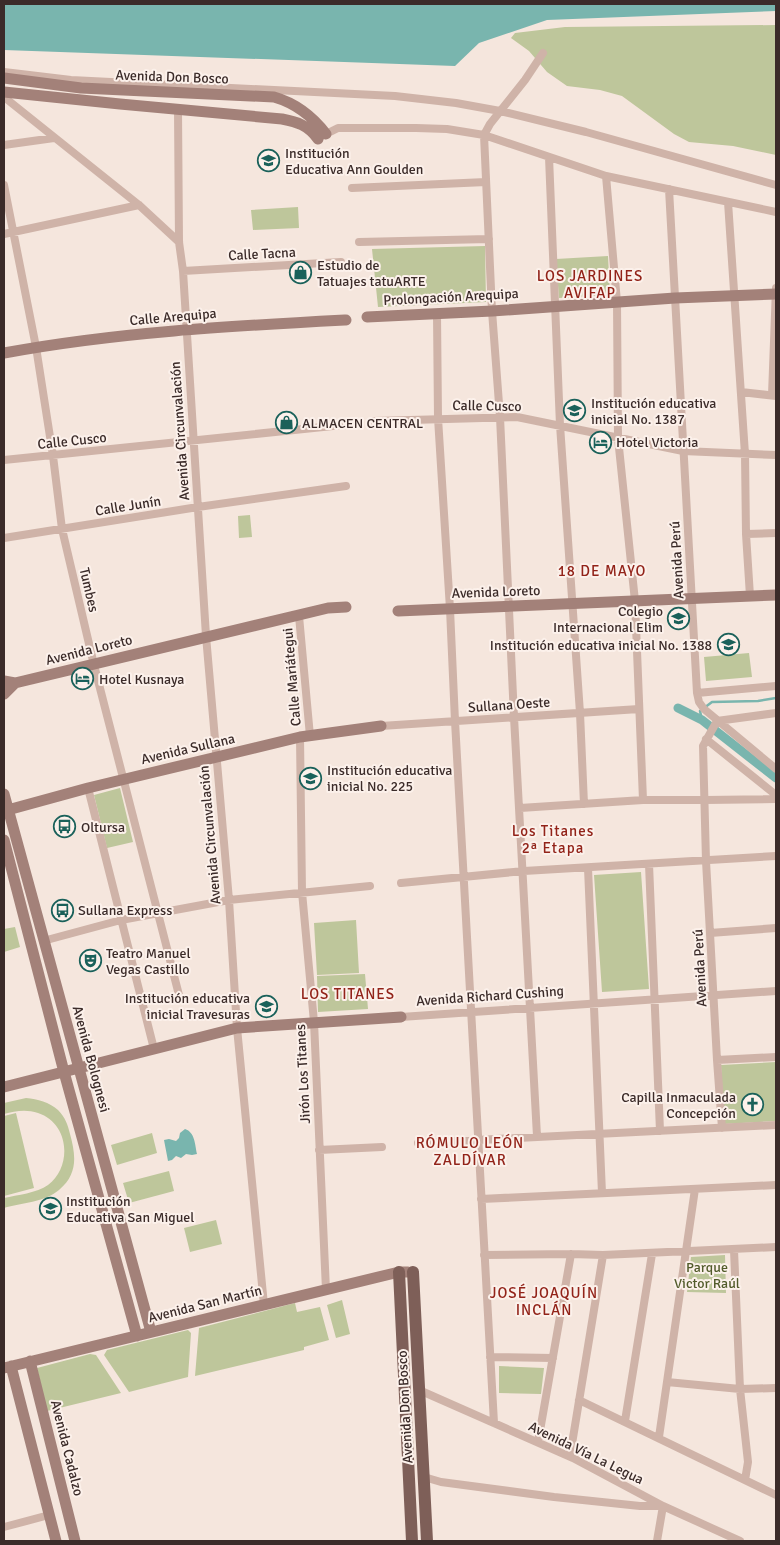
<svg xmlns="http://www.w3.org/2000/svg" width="780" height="1545" font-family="Signika,sans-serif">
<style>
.green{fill:#bec69b}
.water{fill:#79b5ae}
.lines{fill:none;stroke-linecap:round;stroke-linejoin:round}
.stream{stroke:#79b5ae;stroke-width:2.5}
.canal{stroke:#79b5ae;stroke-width:9}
.street{stroke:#cfb3a8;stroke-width:8}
.secondary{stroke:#a38179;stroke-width:11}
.primary{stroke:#7e5f58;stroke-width:12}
.labels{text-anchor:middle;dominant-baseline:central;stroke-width:4;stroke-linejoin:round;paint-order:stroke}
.street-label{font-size:14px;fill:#3b2b29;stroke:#fcf1eb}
.poi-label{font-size:14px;fill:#3b2b29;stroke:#fcf1eb;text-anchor:start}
.park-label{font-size:14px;fill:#515b2a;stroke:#fcf1eb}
.neighbourhood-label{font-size:15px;letter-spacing:1px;fill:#922319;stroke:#fcf1eb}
</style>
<rect width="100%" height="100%" fill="#f5e6dd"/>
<!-- green -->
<path class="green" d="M776,25V155L733,146L689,142L674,134L622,96L600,90L567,86L547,72L529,51L511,38L515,33L565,27Z
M298,207L299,228L253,230L251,210Z
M485,246L486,302L378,307L372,249Z
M608,256L610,295L559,298L556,259Z
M250,515L252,537L239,538L238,516Z
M749,653L752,677L706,681L704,657Z
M120,788L133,842L107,848L94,795Z
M641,872L649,989L602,992L594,875Z
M356,920L359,973L317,975L314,923Z
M15,927L20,947L4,952V929Z
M365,974L368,1009L318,1012L317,976Z
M776,1062V1121L724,1124L721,1065Z
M26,1098C38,1099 49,1102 58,1110C65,1117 68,1125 70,1134C76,1156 78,1174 59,1190C45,1202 21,1203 4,1208V1198C17,1195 37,1193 48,1185C73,1166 69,1123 38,1113C26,1109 15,1111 4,1114V1103Z
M16,1113L34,1188L4,1196V1116Z
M152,1133L157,1153L117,1165L111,1145Z
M169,1171L174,1191L129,1203L123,1183Z
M216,1220L222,1244L190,1252L184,1228Z
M725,1255L726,1293L687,1292L691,1257Z
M342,1300L350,1334L336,1338L327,1305Z
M295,1303L297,1312L320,1307L329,1340L304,1347V1350L195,1376L199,1328Z
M188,1330L191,1333L188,1377L129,1392L104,1355L107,1350Z
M90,1354L96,1355L121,1393L47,1411L37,1368Z
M499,1366L544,1368L541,1394L499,1393Z"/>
<!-- water -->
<path class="water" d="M4,4H776V11L547,20L479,43L455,66L4,50Z
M185,1129C195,1132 195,1145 197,1154L192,1155L186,1154L181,1158L176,1156L172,1160L168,1161L164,1140L169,1139L176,1141L179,1138L180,1133Z"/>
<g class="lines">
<!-- stream -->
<path class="stream" d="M702,720L700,711L712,702L758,701L776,698"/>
<!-- canal -->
<path class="canal" d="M678,708L702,720L776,778"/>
<!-- street -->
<path class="street" d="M4,72L71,80L395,96L456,103L500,111L586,132L776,185
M4,97L139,205L179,242
M178,110L179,242L183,271L206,636L229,900L237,1028L264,1305
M322,136L338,128H416L447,129L484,135L606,176L776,212
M4,145L54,138
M549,157L560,425L580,713L584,804
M606,176L617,302L618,438L635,601L643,800
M4,185L36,347L53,456L62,529L94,665L179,995
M352,188L486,182
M669,189L697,693L699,702L704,709L776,769
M728,202L745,454L746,534L750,596
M4,234L139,205
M359,242L489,239
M183,271L341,262
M437,314L438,418L450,609L455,721L494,1423
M741,392L776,396
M772,395L776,288
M374,421L517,417L683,451L776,455
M4,460L352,424
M746,534L776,533
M4,538L198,507L346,486
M299,616L310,736
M697,693L776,686
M717,721L703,746L706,861L717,1060L722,1128
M717,721L776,713
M381,726L639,709
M300,737L302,892L314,1022L326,1290
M706,739L776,795
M88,788L154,1049
M520,808L643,800H705L776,799
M649,864L660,1131
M588,868L602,1193
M401,883L524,871L776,856
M710,933L776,928
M43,941L121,920L229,900L370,886
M401,1017L776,991
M717,1060L776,1057
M537,1136L514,717L500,417L492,311L484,135L490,124L525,80L543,53
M418,1143L776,1125
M319,1150L382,1147
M481,1199L776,1185
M734,1250L740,1389L748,1462L745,1480
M484,1255L571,1254L603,1255L776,1247
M490,1357L553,1358
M667,1382L740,1389L776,1388
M419,1390L573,1458L663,1506L740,1541
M579,1400L776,1495
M625,1421L652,1254
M659,1437L695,1189
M538,1442L571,1254
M570,1456L603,1255
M424,1477L441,1482L554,1497L640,1506H663L657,1541
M4,1527L49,1515"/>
<!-- secondary -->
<path class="secondary" d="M4,78L81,88L274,97C295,103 313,117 326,134
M4,92L120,104L282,119C297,122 308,125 318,139
M367,317L492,311L675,298L776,294
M4,353C117,332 232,326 346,320
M398,611L776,595
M4,681L15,683L328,608L346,607
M4,694L15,683
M4,794L151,1332
M4,811L88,788L300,737L381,726
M4,840L64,1072L137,1336
M4,1087L237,1028L401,1017
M30,1361L75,1541
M11,1366L56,1541
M4,1368L399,1272H408"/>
<!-- primary -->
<path class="primary" d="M399,1272L412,1541
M413,1272L427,1541"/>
</g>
<!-- icons -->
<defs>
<symbol id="school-ring" viewBox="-11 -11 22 22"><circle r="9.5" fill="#fcf1eb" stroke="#1a615a" stroke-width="1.5"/><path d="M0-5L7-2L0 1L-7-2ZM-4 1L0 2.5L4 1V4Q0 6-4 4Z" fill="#1a615a"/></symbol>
<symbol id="shop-ring" viewBox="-11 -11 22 22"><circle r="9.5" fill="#fcf1eb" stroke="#1a615a" stroke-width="1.5"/><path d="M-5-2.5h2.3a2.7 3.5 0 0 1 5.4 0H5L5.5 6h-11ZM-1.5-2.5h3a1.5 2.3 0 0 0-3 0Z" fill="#1a615a"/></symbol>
<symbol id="hotel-ring" viewBox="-11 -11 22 22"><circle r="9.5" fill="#fcf1eb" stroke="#1a615a" stroke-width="1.5"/><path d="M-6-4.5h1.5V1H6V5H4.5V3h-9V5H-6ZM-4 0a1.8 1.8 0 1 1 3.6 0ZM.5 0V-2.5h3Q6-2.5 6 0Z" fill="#1a615a"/></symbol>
<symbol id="bus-ring" viewBox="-11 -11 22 22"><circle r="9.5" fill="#fcf1eb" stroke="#1a615a" stroke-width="1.5"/><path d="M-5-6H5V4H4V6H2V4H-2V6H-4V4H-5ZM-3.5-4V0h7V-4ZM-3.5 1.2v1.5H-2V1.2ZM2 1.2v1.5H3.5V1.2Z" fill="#1a615a"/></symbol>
<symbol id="theatre-ring" viewBox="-11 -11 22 22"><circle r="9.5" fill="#fcf1eb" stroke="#1a615a" stroke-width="1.5"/><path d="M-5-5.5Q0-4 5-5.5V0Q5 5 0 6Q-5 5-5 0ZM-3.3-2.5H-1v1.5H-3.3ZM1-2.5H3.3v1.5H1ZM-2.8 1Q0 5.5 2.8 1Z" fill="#1a615a"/></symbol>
<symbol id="church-ring" viewBox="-11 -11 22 22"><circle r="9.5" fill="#fcf1eb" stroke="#1a615a" stroke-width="1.5"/><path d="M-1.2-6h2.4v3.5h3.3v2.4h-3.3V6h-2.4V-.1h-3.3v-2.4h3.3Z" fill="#1a615a"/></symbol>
</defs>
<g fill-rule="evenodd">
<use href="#school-ring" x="256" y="148" width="25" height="25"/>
<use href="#shop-ring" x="288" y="260" width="25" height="25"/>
<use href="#school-ring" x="562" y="398" width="25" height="25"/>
<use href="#shop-ring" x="274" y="410" width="25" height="25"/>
<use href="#hotel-ring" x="588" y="430" width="25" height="25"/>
<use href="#school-ring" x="666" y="606" width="25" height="25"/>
<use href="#school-ring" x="716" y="632" width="25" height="25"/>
<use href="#hotel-ring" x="70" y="666" width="25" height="25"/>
<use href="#school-ring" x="298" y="766" width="25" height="25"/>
<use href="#bus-ring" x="52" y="814" width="25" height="25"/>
<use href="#bus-ring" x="50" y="898" width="25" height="25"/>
<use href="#theatre-ring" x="78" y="948" width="25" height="25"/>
<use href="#school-ring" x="254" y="994" width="25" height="25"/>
<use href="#church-ring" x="740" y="1092" width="25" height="25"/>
<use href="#school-ring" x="38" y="1196" width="25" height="25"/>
</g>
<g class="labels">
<!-- street labels -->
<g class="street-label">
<text transform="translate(172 77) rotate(2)">Avenida Don Bosco</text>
<text transform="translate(262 254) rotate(-3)">Calle Tacna</text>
<text transform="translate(451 297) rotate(-3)">Prolongación Arequipa</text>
<text transform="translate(173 317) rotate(-5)">Calle Arequipa</text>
<text transform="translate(487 406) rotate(1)">Calle Cusco</text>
<text transform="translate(180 431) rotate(-94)">Avenida Circunvalación</text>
<text transform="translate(72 441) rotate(-6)">Calle Cusco</text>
<text transform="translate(128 506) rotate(-9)">Calle Junín</text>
<text transform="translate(677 560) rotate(-93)">Avenida Perú</text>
<text transform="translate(89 590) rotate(77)">Tumbes</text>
<text transform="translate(496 592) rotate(-2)">Avenida Loreto</text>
<text transform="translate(89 650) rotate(-14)">Avenida Loreto</text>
<text transform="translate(292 677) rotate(-95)">Calle Mariátegui</text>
<text transform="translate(509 705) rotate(-4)">Sullana Oeste</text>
<text transform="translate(188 749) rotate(-13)">Avenida Sullana</text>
<text transform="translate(210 835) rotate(-95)">Avenida Circunvalación</text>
<text transform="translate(700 968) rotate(-93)">Avenida Perú</text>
<text transform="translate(490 996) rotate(-4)">Avenida Richard Cushing</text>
<text transform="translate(91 1059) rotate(75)">Avenida Bolognesi</text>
<text transform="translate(303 1074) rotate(-93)">Jirón Los Titanes</text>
<text transform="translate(205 1304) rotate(-14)">Avenida San Martín</text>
<text transform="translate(405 1407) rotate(-93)">Avenida Don Bosco</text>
<text transform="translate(67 1448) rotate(76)">Avenida Cadalzo</text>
<text transform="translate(586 1453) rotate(26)">Avenida Vía La Legua</text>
</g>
<!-- poi labels -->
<g class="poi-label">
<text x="285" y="153">Institución<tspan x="285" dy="16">Educativa Ann Goulden</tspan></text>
<text x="317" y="265">Estudio de<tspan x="317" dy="16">Tatuajes tatuARTE</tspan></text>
<text x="591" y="403">Institución educativa<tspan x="591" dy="16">inicial No. 1387</tspan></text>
<text x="302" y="423">ALMACEN CENTRAL</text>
<text x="616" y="442">Hotel Victoria</text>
<text x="663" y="611" text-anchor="end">Colegio<tspan x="663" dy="16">Internacional Elim</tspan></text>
<text x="712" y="645" text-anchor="end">Institución educativa inicial No. 1388</text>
<text x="99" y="679">Hotel Kusnaya</text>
<text x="327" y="770">Institución educativa<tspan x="327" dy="16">inicial No. 225</tspan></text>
<text x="81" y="827">Oltursa</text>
<text x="78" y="910">Sullana Express</text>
<text x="106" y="953">Teatro Manuel<tspan x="106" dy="16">Vegas Castillo</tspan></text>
<text x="250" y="998" text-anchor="end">Institución educativa<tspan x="250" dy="16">inicial Travesuras</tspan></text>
<text x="736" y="1097" text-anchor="end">Capilla Inmaculada<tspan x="736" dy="16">Concepción</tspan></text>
<text x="66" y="1201">Institución<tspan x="66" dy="16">Educativa San Miguel</tspan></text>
</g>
<!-- park labels -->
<g class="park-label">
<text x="707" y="1267">Parque<tspan x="707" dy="16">Victor Raúl</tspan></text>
</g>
<!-- neighbourhood labels -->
<g class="neighbourhood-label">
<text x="590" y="276">LOS JARDINES<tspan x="590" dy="17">AVIFAP</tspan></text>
<text x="602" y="571">18 DE MAYO</text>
<text x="553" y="831">Los Titanes<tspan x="553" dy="17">2ª Etapa</tspan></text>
<text x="348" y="994">LOS TITANES</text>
<text x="470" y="1143">RÓMULO LEÓN<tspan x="470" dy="17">ZALDÍVAR</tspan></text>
<text x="544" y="1293">JOSÉ JOAQUÍN<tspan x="544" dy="17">INCLÁN</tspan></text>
</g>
</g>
<!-- border -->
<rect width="780" height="1545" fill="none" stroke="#3b2b29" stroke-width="10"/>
</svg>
